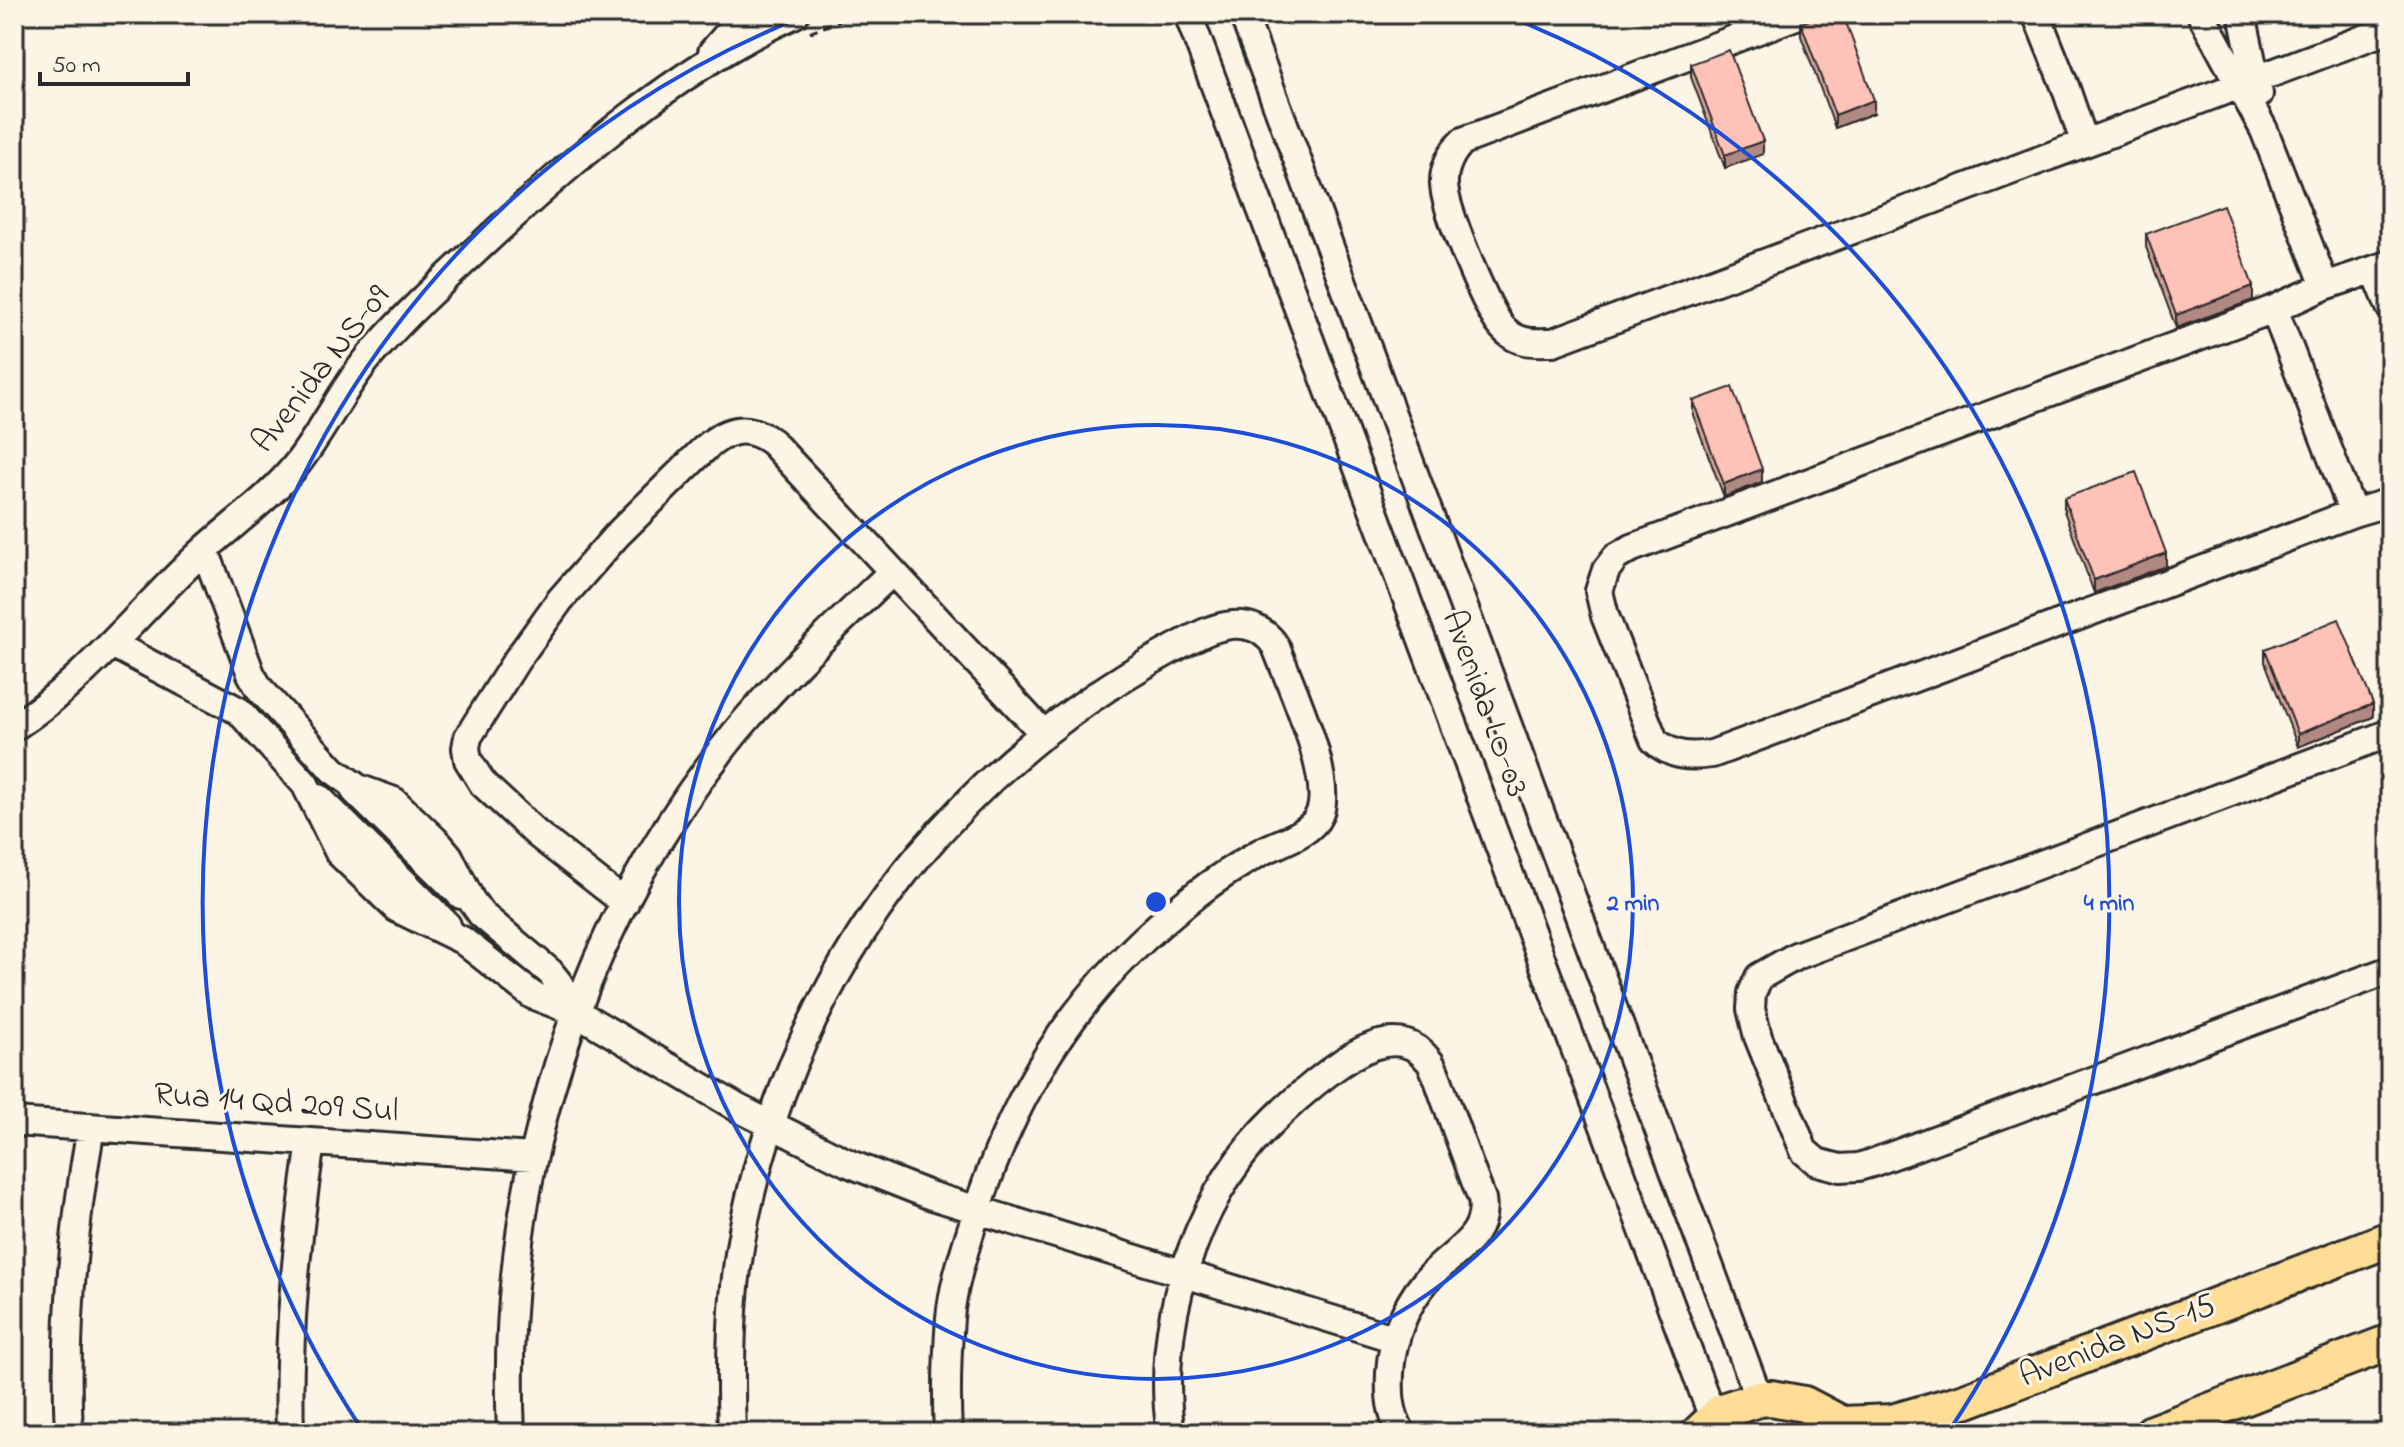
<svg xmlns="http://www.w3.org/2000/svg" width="2404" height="1447" font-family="'Indie Flower',sans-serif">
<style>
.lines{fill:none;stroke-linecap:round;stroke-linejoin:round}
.minor-casing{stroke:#2b2b2b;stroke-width:32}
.major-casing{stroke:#2b2b2b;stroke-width:40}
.path{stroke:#2b2b2b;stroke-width:4;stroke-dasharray:8 6;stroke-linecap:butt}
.minor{stroke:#fcf5e5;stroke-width:26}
.major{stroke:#fedd96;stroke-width:34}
.wall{fill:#daa79f;stroke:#2b2b2b;stroke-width:2}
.shaded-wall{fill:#b28882;stroke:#2b2b2b;stroke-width:2}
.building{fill:#fec2b9;stroke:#2b2b2b;stroke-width:2}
.ring{fill:none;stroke:#1d4ed8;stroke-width:4}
.labels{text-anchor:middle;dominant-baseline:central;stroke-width:6;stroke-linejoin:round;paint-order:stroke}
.street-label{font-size:34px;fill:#2b2b2b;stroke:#fcf5e5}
.centre{fill:#1d4ed8;stroke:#fcf5e5;stroke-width:4}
.ring-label{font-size:24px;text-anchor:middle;font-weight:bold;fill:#1d4ed8;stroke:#fcf5e5;stroke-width:6;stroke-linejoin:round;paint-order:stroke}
</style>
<rect width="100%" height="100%" fill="#fcf5e5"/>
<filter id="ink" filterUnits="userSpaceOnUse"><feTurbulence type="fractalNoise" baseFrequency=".0125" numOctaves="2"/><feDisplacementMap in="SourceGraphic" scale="16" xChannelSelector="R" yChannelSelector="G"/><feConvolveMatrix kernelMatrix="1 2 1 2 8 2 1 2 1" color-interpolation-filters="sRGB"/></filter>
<g filter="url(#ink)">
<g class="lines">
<defs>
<path id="minor" d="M1188,14L1713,1418
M1243,14L1759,1399
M1801,14L1463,141C1451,152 1443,169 1444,185C1445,210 1481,293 1495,317C1499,324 1505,331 1511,335C1523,344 1539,342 1553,342L2390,29
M2036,14L2065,86L2084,141
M2201,14L2264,130L2325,286
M2242,14L2259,94
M712,52L745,14
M2390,264L2325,286L2274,309L1632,548L1616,557L1606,570L1599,591L1605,616L1654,740C1672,757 1689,757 1712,754L2353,513L2390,502
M2375,270L2390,307
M2274,309L2353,513
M205,550L251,674L259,688L333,770L358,788L394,801L439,844L449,856L471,900L481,914L550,972L558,982L576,1012
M112,644L239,711L305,784L339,853L396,908L462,940L532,995L576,1012L738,1108L848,1163L929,1195L1396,1339
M14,727C87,680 141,608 204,550C235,522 271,497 297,464C326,427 345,383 376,349C409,311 447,277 484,243C578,155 677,69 795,14
M2390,733L1796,956L1759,977L1752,993L1751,1009L1758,1037L1804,1151L1817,1162L1840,1168L1858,1167L1872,1163L2390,970
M355,791L461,895
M319,798L447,925
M625,903L537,834L483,784L468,760L466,748L468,737L516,661L560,600L617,535L701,452C724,430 745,422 772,442L1044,734
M14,1122L533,1157
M69,1433C64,1331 73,1227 91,1127
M290,1433C287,1335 297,1239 311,1142
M511,1433C499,1183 576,928 735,733C783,675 838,624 892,572
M732,1433C730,1379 730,1323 737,1269C746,1194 773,1107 805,1037C835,972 874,908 921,853C990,772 1075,702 1169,651C1190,640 1217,622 1242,625C1256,626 1269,635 1276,647C1290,684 1335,780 1319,815C1310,835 1277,843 1259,853C1238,865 1217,878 1198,893C1084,981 1017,1081 975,1217C965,1249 953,1284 950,1318C947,1356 946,1395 948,1433
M1171,1433C1154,1332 1193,1203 1265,1129C1286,1107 1309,1087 1333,1069C1356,1052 1390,1031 1417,1049C1422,1053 1426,1057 1430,1062C1438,1075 1442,1093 1448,1107C1459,1138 1470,1168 1482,1199C1489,1240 1447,1254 1425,1282C1404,1308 1392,1339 1390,1373C1389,1395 1390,1414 1402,1433"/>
<path id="major" d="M1699,1433L1722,1411L1759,1399L1771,1398L1804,1404L1842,1424L1892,1422L1965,1401L2390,1239
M2152,1433L2390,1342"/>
</defs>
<!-- minor casing -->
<use href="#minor" class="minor-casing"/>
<!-- major casing -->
<use href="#major" class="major-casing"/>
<!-- path -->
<path class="path" d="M810,32L855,14"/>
<!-- minor -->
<use href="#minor" class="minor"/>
<!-- major -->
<use href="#major" class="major"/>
</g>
<!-- wall -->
<path class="wall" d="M1801,23L1874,113L1835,128L1801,36Z
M1691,64L1763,154L1725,168L1691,77Z
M2146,234L2253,300L2176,328L2146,247Z
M1693,401L1762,482L1724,497L1693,415Z
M2064,498L2166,566L2094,593L2064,511Z
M2265,649L2373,717L2298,747L2265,662Z"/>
<!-- shaded-wall -->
<path class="shaded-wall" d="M1874,100V113L1835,128V115Z
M1763,141V154L1725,168V155Z
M2253,286V300L2176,328V315Z
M1762,469V482L1724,497V484Z
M2166,553V566L2094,593V580Z
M2373,704V717L2298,747V734Z"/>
<!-- building -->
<path class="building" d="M1825,14H1843L1874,100L1835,115L1801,23Z
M1729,50L1763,141L1725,155L1691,64Z
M2223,205L2253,286L2176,315L2146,234Z
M1732,387L1762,469L1724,484L1693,401Z
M2136,472L2166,553L2094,580L2064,498Z
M2339,619L2373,704L2298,734L2265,649Z"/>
</g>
<!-- distance rings -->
<g class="ring">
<circle cx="1156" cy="902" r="477"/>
<path d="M361 1428A953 953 0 0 1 807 15M1505 15A953 953 0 0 1 1951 1428"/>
</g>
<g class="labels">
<!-- street labels -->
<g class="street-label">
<text transform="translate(322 370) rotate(-52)">Avenida NS-09</text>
<text transform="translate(1484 704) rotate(70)">Avenida LO-03</text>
<text transform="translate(276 1104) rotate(4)">Rua 14 Qd 209 Sul</text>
<text transform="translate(2118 1342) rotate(-21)">Avenida NS-15</text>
</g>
</g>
<circle cx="1156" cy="902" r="12" class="centre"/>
<g class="ring-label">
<text x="1633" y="910">2 min</text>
<text x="2109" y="910">4 min</text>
</g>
<!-- margin -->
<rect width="2404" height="1447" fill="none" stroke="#fcf5e5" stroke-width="48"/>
<rect x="24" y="24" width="2356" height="1399" fill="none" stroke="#2b2b2b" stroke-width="3" filter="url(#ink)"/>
<!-- scale -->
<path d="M40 72v12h148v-12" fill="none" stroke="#2b2b2b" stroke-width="4"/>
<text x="52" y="72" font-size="24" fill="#2b2b2b" stroke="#fcf5e5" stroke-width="6" paint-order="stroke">50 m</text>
</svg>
